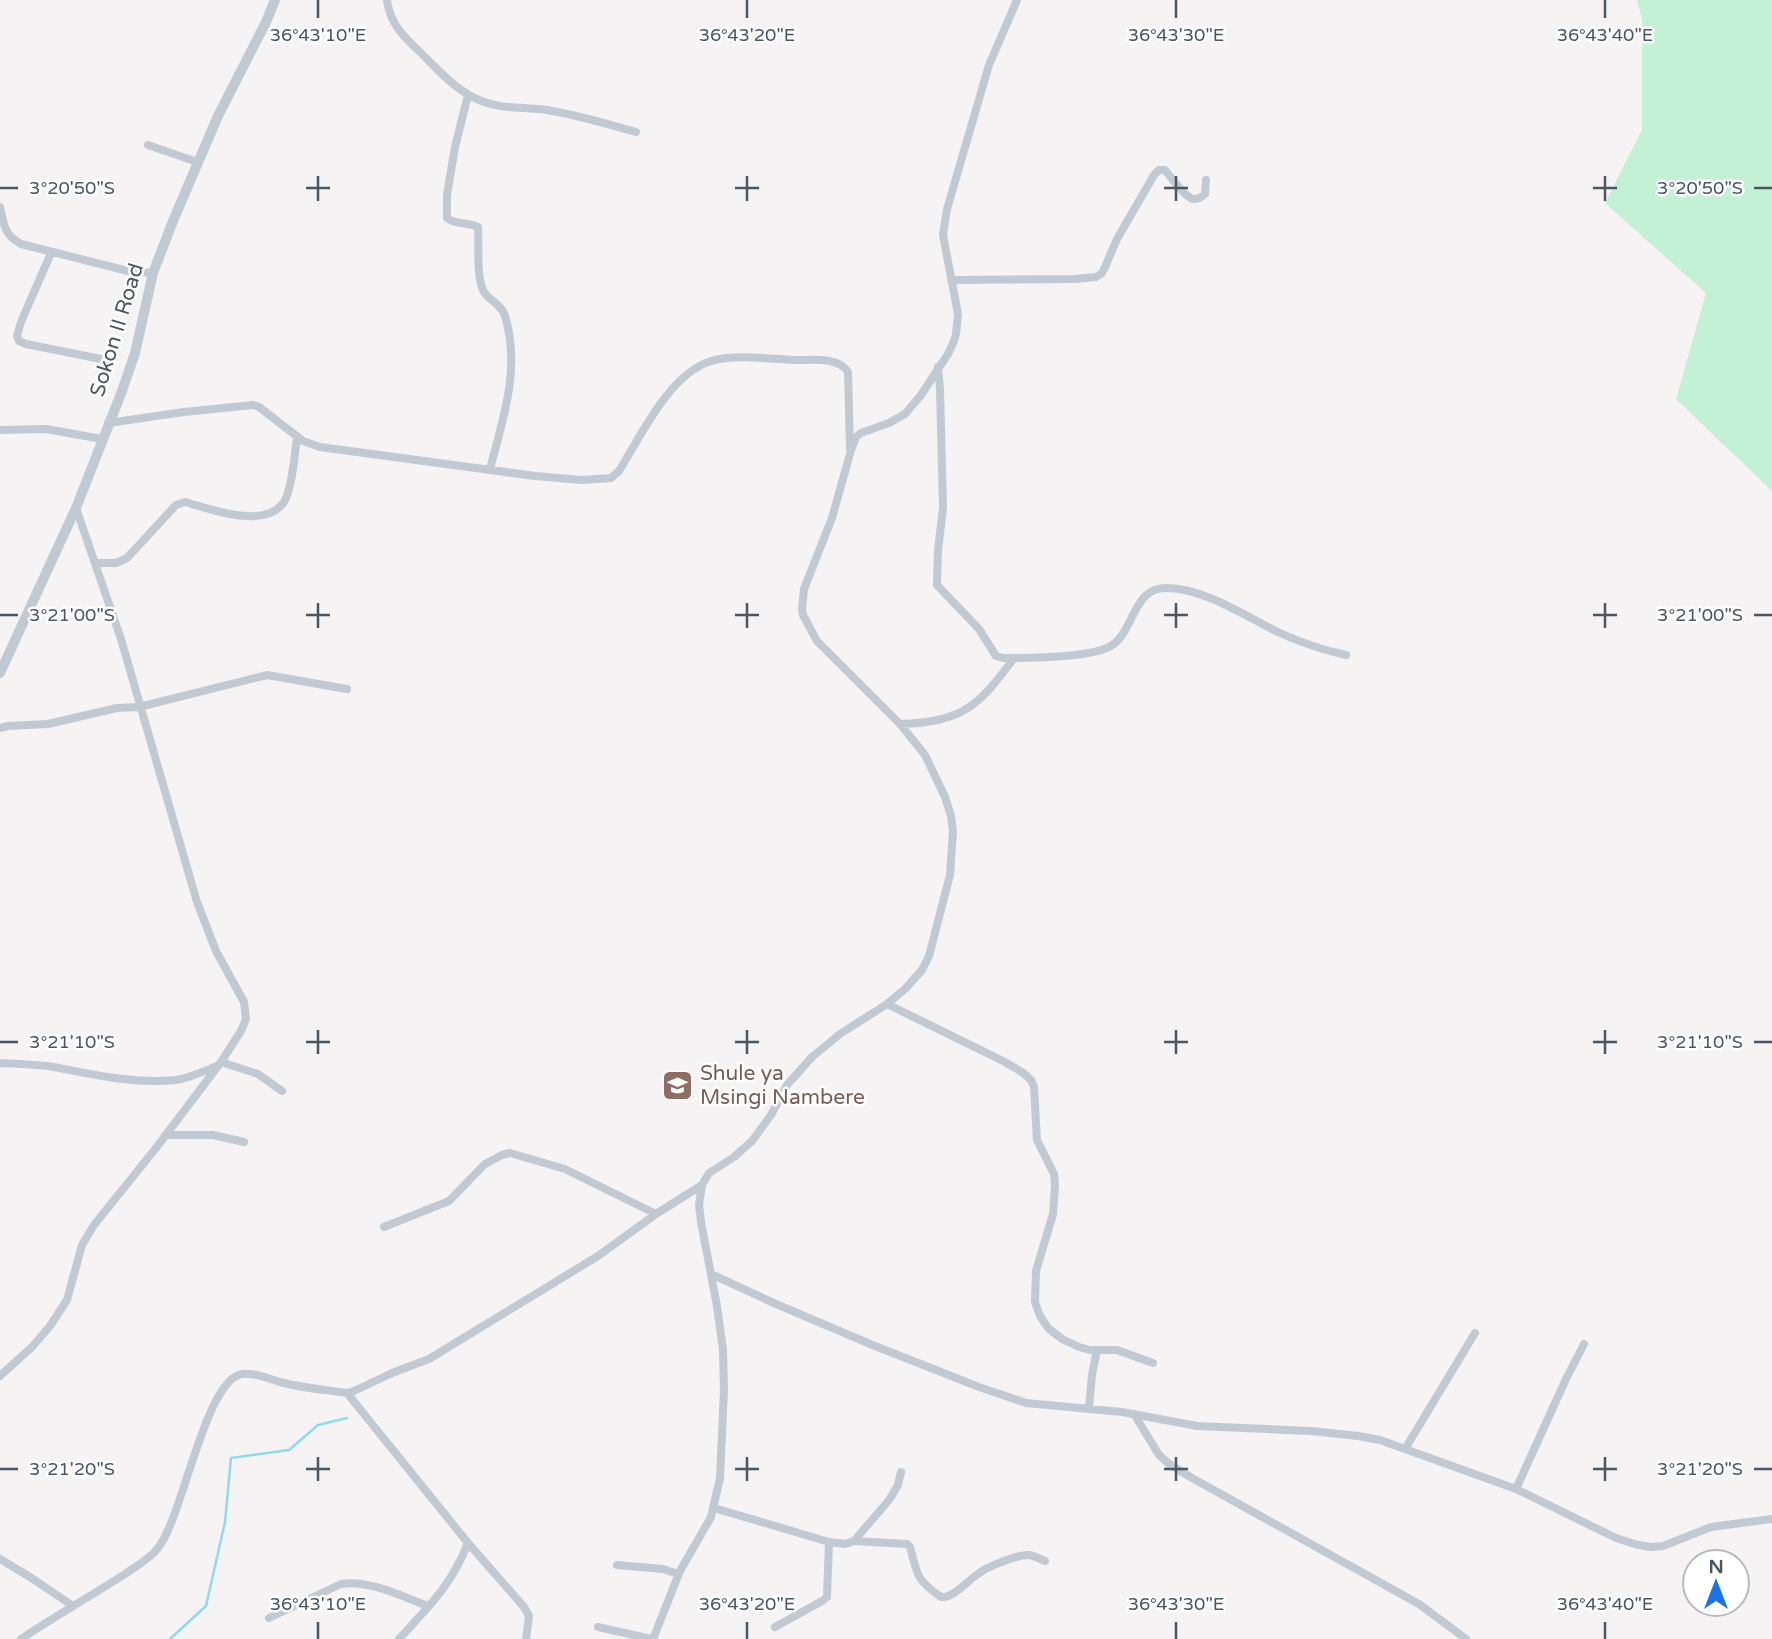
<svg xmlns="http://www.w3.org/2000/svg" width="1772" height="1639" font-family="'Varela Round',sans-serif">
<style>
.green{fill:#c3f1d5}
.lines{fill:none;stroke-linecap:round;stroke-linejoin:round}
.stream{stroke:#90daee;stroke-width:2.5}
.minor{stroke:#c1cad2;stroke-width:8}
.tertiary{stroke:#c1cad2;stroke-width:10}
.ticks{fill:none;stroke:#4a5661;stroke-width:2.5}
.labels{text-anchor:middle;dominant-baseline:central;stroke-width:5;stroke-linejoin:round;paint-order:stroke}
.street-label{font-size:21px;fill:#4a5661;stroke:#fff}
.education-label{font-size:21px;fill:#785e54;stroke:#fff;text-anchor:start}
.ticks-label{font-size:18px;text-anchor:middle;fill:#4a5661;stroke:#fff;stroke-width:5;stroke-linejoin:round;paint-order:stroke}
</style>
<rect width="100%" height="100%" fill="#f5f3f3"/>
<!-- green -->
<path class="green" d="M1637,0H1772V491L1676,399L1706,293L1605,203L1642,130V19Z"/>
<g class="lines">
<!-- stream -->
<path class="stream" d="M170,1639L206,1606L225,1522L231,1458L289,1450L318,1425L347,1418"/>
<!-- minor -->
<path class="minor" d="M387,0C390,24 404,37 421,53C434,66 452,86 469,95C497,111 518,106 547,110C578,115 607,124 636,132
M468,95L455,147L447,195V218C455,225 469,222 478,227C479,244 476,278 484,292C490,301 502,305 505,316C521,369 503,418 490,469
M148,145L197,162
M0,207C4,225 4,235 21,244L128,271L153,273
M51,253L21,322L17,336L19,341L26,344L106,360
M951,280L1075,279L1096,277L1102,273L1105,267L1117,239L1154,175L1159,170H1165C1171,177 1186,199 1194,199C1199,199 1202,197 1205,194L1206,180
M938,367L940,389L943,508L938,551L937,585L979,629L996,656L1003,658C1029,658 1087,658 1109,647C1135,634 1131,588 1166,588C1205,588 1246,617 1280,633C1302,643 1323,650 1346,655
M108,423L184,412L253,405L259,407L303,441L320,447L535,476L582,480L611,478L619,471C641,436 669,374 711,361C734,354 773,359 798,360C813,360 839,357 848,372L850,448
M0,430L46,429L102,439
M95,563H116L127,558L176,505L185,502C210,509 265,530 284,502C292,490 295,452 297,437
M900,724C962,722 978,707 1014,658
M0,728L8,726L48,724L117,708L139,707L267,675L347,689
M887,1004L1003,1061L1022,1072L1031,1080L1034,1087L1037,1140L1054,1174L1055,1185L1053,1214L1036,1271L1035,1302L1040,1316L1048,1328L1062,1339L1079,1347L1090,1350H1117L1153,1363
M221,1062L258,1074L282,1091
M0,1063C18,1064 36,1064 54,1067C94,1075 135,1084 176,1080C190,1078 204,1071 217,1066
M166,1135H213L244,1142
M384,1227L449,1201L485,1164L502,1155L510,1153L565,1169L656,1214
M711,1274L776,1304L875,1346L979,1387L1026,1403L1122,1412L1197,1426L1311,1431L1358,1436L1380,1440L1516,1489L1616,1538L1638,1545L1651,1547L1663,1546L1711,1527L1772,1519
M0,1376L32,1347L50,1326L67,1300L82,1245L94,1225L156,1148L221,1062L241,1031L246,1019L244,1002L216,951L197,902L121,639L76,508
M347,1393L468,1543L524,1607L529,1616L526,1639
M1089,1408L1092,1375L1097,1350
M1134,1414L1159,1455L1169,1464L1192,1478L1419,1604L1466,1639
M1405,1449L1475,1333
M1516,1489L1566,1379L1584,1344
M714,1508L829,1542L845,1544L854,1541L889,1500L898,1485L901,1472
M854,1541L907,1544L910,1547C918,1575 915,1579 941,1597C954,1598 967,1581 978,1574C986,1567 1019,1554 1029,1555C1035,1556 1040,1559 1045,1561
M0,1559L30,1577L73,1606
M617,1565L663,1569L678,1574
M269,1618L341,1584C368,1579 403,1597 428,1606
M598,1627L651,1639
M775,1627L822,1601L827,1597L829,1542
M21,1639C55,1616 91,1596 125,1574C136,1566 150,1559 158,1548C183,1517 205,1380 242,1374C256,1372 271,1380 284,1383C305,1388 326,1390 347,1393L352,1392L392,1373L429,1359L598,1256L656,1214L702,1185
M399,1639C429,1606 451,1586 468,1543
M653,1639L680,1571L711,1517L720,1478L724,1390L723,1350L717,1306L701,1222L699,1205L702,1185L709,1173L734,1157L752,1141L771,1115L787,1085L812,1057L840,1034L887,1004L905,989L922,970L929,956L950,875L953,831L951,816L945,797L925,755L900,724L817,641L803,615L802,609L804,589L832,518L851,450L856,437L861,433L889,423L905,414L921,395L948,354L954,341L956,334L958,314L943,235L947,209L989,65L1017,0"/>
<!-- tertiary -->
<path class="tertiary" d="M0,673L76,508L122,391L135,353L153,273L173,221L218,116L266,22L275,0"/>
</g>
<!-- ticks -->
<path class="ticks" d="M318,0V18M747,0V18M1176,0V18M1605,0V18M318,176V201M747,176V201M1176,176V201M1605,176V201M0,188H18M306,188H330M735,188H759M1164,188H1188M1593,188H1617M1754,188H1772M318,603V628M747,603V628M1176,603V628M1605,603V628M0,615H18M306,615H330M735,615H759M1164,615H1188M1593,615H1617M1754,615H1772M318,1030V1054M747,1030V1054M1176,1030V1054M1605,1030V1054M0,1042H18M306,1042H330M735,1042H759M1164,1042H1188M1593,1042H1617M1754,1042H1772M318,1457V1481M747,1457V1481M1176,1457V1481M1605,1457V1481M0,1469H18M306,1469H330M735,1469H759M1164,1469H1188M1593,1469H1617M1754,1469H1772M318,1622V1639M747,1622V1639M1176,1622V1639M1605,1622V1639"/>
<!-- icons -->
<defs>
<symbol id="school-square" viewBox="-11 -11 22 22"><rect x="-9" y="-9" width="18" height="18" rx="4" fill="#8d6e63" stroke="#fff"/><path d="M0-5L7-2L0 1L-7-2ZM-4 1L0 2.5L4 1V4Q0 6-4 4Z" fill="#fff"/></symbol>
</defs>
<g fill-rule="evenodd">
<use href="#school-square" x="660" y="1068" width="35" height="35"/>
</g>
<g class="labels">
<!-- street labels -->
<g class="street-label">
<text transform="translate(117 330) rotate(-73)">Sokon II Road</text>
</g>
<!-- education labels -->
<g class="education-label">
<text x="700" y="1073">Shule ya<tspan x="700" dy="24">Msingi Nambere</tspan></text>
</g>
</g>
<g class="ticks-label">
<text x="318" y="41">36°43'10"E</text>
<text x="747" y="41">36°43'20"E</text>
<text x="1176" y="41">36°43'30"E</text>
<text x="1605" y="41">36°43'40"E</text>
<text x="72" y="194">3°20'50"S</text>
<text x="1700" y="194">3°20'50"S</text>
<text x="72" y="621">3°21'00"S</text>
<text x="1700" y="621">3°21'00"S</text>
<text x="72" y="1048">3°21'10"S</text>
<text x="1700" y="1048">3°21'10"S</text>
<text x="72" y="1475">3°21'20"S</text>
<text x="1700" y="1475">3°21'20"S</text>
<text x="318" y="1610">36°43'10"E</text>
<text x="747" y="1610">36°43'20"E</text>
<text x="1176" y="1610">36°43'30"E</text>
<text x="1605" y="1610">36°43'40"E</text>
</g>
<!-- north arrow -->
<g transform="translate(1716 1583)"><circle r="33" fill="#ffffff" stroke="#b7bbc0" stroke-width="2"/>
<path d="M0-5L12 26L0 18L-12 26Z" fill="#1a73e8"/>
<text y="-10" font-size="19" font-weight="bold" text-anchor="middle" fill="#4a5661">N</text>
</g>
</svg>
